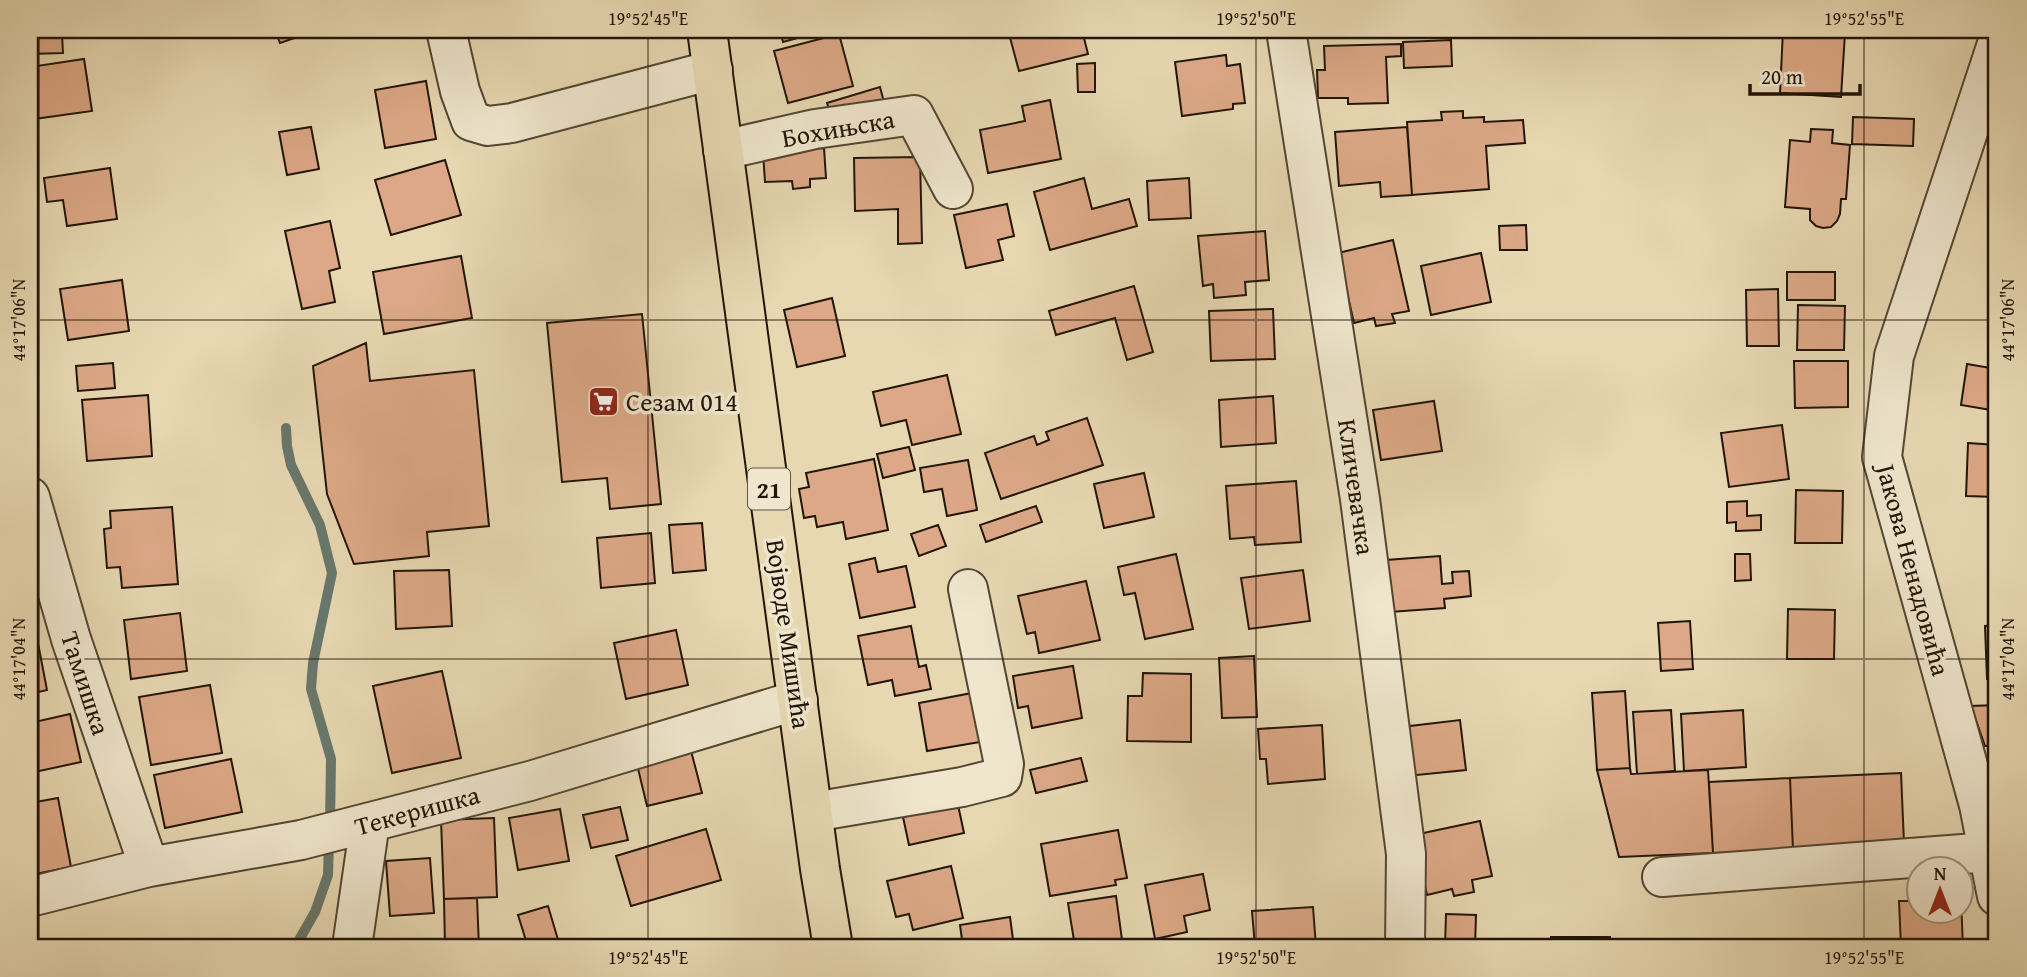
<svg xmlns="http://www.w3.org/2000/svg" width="2027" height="977" font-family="'Gentium Book Plus',serif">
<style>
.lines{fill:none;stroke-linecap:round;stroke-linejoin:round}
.stream{stroke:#68776c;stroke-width:10}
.building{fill:#dca887;stroke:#221508;stroke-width:2}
.minor-casing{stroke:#534632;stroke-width:42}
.major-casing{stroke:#221508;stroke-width:42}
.minor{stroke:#efe6cd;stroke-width:38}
.major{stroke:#e7d8b2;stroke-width:38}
.ticks{fill:none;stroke:#221508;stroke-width:2;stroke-opacity:0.45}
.labels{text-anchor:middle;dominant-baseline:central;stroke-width:7;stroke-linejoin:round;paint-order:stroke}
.shield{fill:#efe6cd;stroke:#605443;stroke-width:2}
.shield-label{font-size:24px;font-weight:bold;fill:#221508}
.street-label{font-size:26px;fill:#221508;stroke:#efe6cd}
.poi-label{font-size:26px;fill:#221508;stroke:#efe6cd;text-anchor:start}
.neatline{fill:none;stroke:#221508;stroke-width:2.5}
.ticks-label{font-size:18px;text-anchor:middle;fill:#221508}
</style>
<rect width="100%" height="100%" fill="#e7d8b2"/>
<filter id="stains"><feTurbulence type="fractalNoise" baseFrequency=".00286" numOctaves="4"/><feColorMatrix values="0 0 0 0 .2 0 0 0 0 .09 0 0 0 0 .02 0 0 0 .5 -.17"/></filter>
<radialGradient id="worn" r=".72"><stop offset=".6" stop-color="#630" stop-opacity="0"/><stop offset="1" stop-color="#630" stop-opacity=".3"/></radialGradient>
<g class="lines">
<!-- stream -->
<path class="stream" d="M286,428L287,446L291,465L320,525L332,573L313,663L311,689L331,759L330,825
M295,947L315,912L328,875L329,841"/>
</g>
<!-- building -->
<path class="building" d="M30,30H89V33L62,34L63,53L30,54Z
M275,30H318L280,43Z
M780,30H827L783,42Z
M1008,30H1082L1088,54L1019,71Z
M1783,30L1845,33L1841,97L1780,93Z
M839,34L853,86L788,103L774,51Z
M1451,40L1452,66L1404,68L1403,42Z
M1401,44V56L1386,57L1388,103L1348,104V98H1318L1317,70H1325L1324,46Z
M1226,55L1227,66L1240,64L1245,103L1233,104V109L1182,116L1175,62Z
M84,59L92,111L34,119L30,88V67Z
M1095,63V92H1078L1077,64Z
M426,81L436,139L385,148L375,90Z
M880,87L885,106L833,121L827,103Z
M1050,100L1061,159L988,173L980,130L1025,121L1022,106Z
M1463,111V118L1484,117V122L1523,120L1525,143L1486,146L1489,189L1412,195L1407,122L1442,120L1441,112Z
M1853,117L1914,119L1913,146L1852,144Z
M311,127L319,169L287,175L279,132Z
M1407,127L1412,195L1381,197L1380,182L1339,186L1335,132Z
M1811,129L1833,130L1832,143L1850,145L1846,199H1841L1840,214L1837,221L1831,227L1823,228L1816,226L1810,220V209L1785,207L1790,140L1810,142Z
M824,148L826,178L810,179V187L793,189L792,181L765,182L763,152Z
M920,157L922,243L898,244V209L855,211L854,158Z
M445,160L461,215L391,235L375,180Z
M110,168L117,219L67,226L63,200L47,202L44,178Z
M1084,178L1092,209L1129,199L1137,226L1050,250L1034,192Z
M1189,178L1191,218L1149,220L1147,181Z
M1007,204L1014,236L998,240L1003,260L966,268L954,215Z
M330,221L340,268L329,271L335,302L302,309L285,231Z
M1526,225L1527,250H1500L1499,226Z
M1265,231L1269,280L1245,282L1246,295L1214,298L1213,284L1203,286L1198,236Z
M1393,240L1409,311L1392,314L1395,323L1376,326L1374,318L1354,323L1338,253Z
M1481,253L1491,302L1431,315L1421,266Z
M461,256L472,318L384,334L373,272Z
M1787,272H1835V300H1787Z
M122,280L129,331L68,340L60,289Z
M1134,286L1153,352L1127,360L1115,318L1056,335L1049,311Z
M1778,289L1779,346H1747L1746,290Z
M832,298L845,356L797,367L784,310Z
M1798,305L1845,306L1844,350H1797Z
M1273,309L1275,359L1211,361L1209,311Z
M642,314L661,504L610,509L607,478L562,482L547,323Z
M366,343L370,381L474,370L489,526L427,532L429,556L354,564L327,494L313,366Z
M1794,361H1848V407L1795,408Z
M113,363L115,388L78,391L76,366Z
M1967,364L1997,369V411L1961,405Z
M947,375L961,434L912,445L906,420L881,426L873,392Z
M148,395L152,456L87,461L82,400Z
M1273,396L1276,443L1221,447L1219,400Z
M1434,401L1442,451L1381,460L1373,410Z
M1087,418L1103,465L1001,499L985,453L1034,436L1037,445L1049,440L1046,432Z
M1782,425L1789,479L1729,487L1721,433Z
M1968,443L1997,445V497L1966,496Z
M909,447L915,470L883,478L877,454Z
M874,459L888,530L846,539L843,522L817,527L815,516L804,518L799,489L809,487L806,473Z
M968,460L977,510L947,516L942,489L924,492L920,468Z
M1144,473L1154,517L1104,528L1094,484Z
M1296,481L1301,542L1255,545L1254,537L1230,539L1226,486Z
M1796,490L1843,491L1842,543H1795Z
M1747,501V516L1761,515V530L1736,531V522L1727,523V502Z
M1036,506L1042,522L986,542L980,525Z
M172,507L178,584L122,588L120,567L107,568L104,529L111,528L110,511Z
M702,523L706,570L673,573L669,525Z
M938,525L946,546L919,556L911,534Z
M1989,530H1997V582H1990Z
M651,533L655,583L601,588L597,538Z
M1176,554L1193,629L1145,639L1135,593L1124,595L1118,567Z
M1735,554H1750L1751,580L1735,581Z
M1440,556L1442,584L1453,583L1452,572L1469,571L1471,596L1444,599L1445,608L1390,612L1386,560Z
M875,558L878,572L906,566L915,607L860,618L849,564Z
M449,570L452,626L396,629L394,571Z
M1303,570L1310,621L1249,629L1241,578Z
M1086,581L1100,640L1039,653L1035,632L1027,634L1018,596Z
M1788,609L1835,610L1834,659H1787Z
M180,613L187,671L131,679L124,620Z
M1690,621L1693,669L1661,671L1658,623Z
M1997,625V678L1987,679L1985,626Z
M911,626L919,667L926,665L931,689L895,696L892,680L868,685L858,636Z
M676,630L688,685L626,699L614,643Z
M38,643L47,690L30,694V644Z
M1254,656L1257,717L1222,718L1219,658Z
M1073,666L1082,718L1032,728L1028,706L1018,708L1013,676Z
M442,671L461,758L392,773L373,686Z
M1143,673L1191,674V742L1127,741L1128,696H1142Z
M210,685L222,753L151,765L139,697Z
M1625,691L1630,768L1597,770L1592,693Z
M972,693L980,742L927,751L919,703Z
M1997,705V746H1985L1971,706Z
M1671,710L1675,771L1637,774L1633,712Z
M1743,710L1746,767L1684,771L1681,714Z
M70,714L81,762L30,773V723Z
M1460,720L1466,770L1407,776L1402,727Z
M1322,725L1325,779L1268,784L1266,759H1260L1258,729Z
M689,743L702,793L647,806L635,756Z
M1081,758L1087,781L1036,793L1030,770Z
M231,759L242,812L165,828L154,775Z
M1630,768L1631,774L1708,770L1713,853L1619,857L1597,770Z
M1901,773L1904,843L1793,850L1790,778Z
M1790,778L1793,850L1713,853L1709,782Z
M58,798L71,867L30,875V803Z
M958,805L964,833L909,845L903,817Z
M620,807L628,840L591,848L583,815Z
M560,809L569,861L518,870L509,818Z
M494,818L497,897L444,899L441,820Z
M1480,821L1492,876L1472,880L1474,892L1454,896L1452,889L1427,895L1414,835Z
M706,829L721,880L631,906L616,856Z
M1118,830L1127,878L1115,880L1116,885L1050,896L1041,844Z
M430,858L434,913L390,916L386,861Z
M951,866L963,918L913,930L909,914L896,917L887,881Z
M1203,874L1210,910L1184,916L1187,932L1155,939L1145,885Z
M1116,896L1123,947H1075L1068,903Z
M477,898L479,947H445L444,899Z
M1961,899L1963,947H1901L1899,901H1918V911H1960Z
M548,906L559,943L547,947H528L518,915Z
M1313,907L1316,947H1255L1252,911Z
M1446,914L1476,915L1475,947H1445Z
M1010,917L1014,947H963L960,925Z
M1551,937H1610V947H1551Z"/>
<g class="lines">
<defs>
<path id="minor" d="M446,30L460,91L471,121L488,126L512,123L713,70
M1286,30L1360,499L1382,669L1406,854L1405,947
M1997,44L1894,356L1882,457L1979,805L1997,896
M723,150L815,129L914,115L953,189
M30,497L71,639L149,867
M813,812L962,787L1002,777L1004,764L968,589
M1662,877L1989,852
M30,897L149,867L301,840L355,826L530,781L798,700
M352,947L370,822"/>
<path id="major" d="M707,30L820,869L833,947"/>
</defs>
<!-- minor casing -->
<use href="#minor" class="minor-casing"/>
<!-- major casing -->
<use href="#major" class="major-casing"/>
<!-- minor -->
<use href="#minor" class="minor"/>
<!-- major -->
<use href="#major" class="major"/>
</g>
<!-- ticks -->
<path class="ticks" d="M39,30V947M648,30V947M1256,30V947M1864,30V947M30,320H1997M30,659H1997"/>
<!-- icons -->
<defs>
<symbol id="supermarket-square" viewBox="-11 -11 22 22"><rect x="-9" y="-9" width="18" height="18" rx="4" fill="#8f2418" stroke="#efe6cd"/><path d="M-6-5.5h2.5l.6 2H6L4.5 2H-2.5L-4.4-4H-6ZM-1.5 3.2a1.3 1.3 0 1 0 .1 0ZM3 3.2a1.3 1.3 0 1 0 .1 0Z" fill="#fff"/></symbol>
</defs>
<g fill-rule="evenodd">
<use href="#supermarket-square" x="586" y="384" width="35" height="35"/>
</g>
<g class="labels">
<!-- shield labels -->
<rect class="shield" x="748" y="468.5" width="42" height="41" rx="5"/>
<g class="shield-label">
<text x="769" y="489">21</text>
</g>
<!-- street labels -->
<g class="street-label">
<text transform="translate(838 128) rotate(-10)">Бохињска</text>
<text transform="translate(1357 487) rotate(82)">Кличевачка</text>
<text transform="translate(1914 570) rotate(75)">Јакова Ненадовића</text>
<text transform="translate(789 634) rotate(82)">Војводе Мишића</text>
<text transform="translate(86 683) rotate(72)">Тамишка</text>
<text transform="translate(417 810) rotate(-15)">Текеришка</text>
</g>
<!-- poi labels -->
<g class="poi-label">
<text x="626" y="401">Сезам 014</text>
</g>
</g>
<!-- margin -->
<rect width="2027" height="977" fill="none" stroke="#e7d8b2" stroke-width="77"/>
<!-- north arrow -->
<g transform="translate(1940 890)"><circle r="33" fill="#efe6cd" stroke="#9d927e" stroke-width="2"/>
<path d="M0-5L12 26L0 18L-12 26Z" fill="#8f2418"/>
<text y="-10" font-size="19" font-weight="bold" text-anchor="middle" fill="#221508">N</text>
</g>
<!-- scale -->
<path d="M1750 84v10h110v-10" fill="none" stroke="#221508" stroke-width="3.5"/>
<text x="1761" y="84" font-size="21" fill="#221508" stroke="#efe6cd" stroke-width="5" paint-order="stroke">20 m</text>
<rect x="38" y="38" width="1950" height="901" class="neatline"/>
<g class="ticks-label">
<text x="648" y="25">19°52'45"E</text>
<text x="1256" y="25">19°52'50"E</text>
<text x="1864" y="25">19°52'55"E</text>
<text transform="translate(19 320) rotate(-90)" y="6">44°17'06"N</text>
<text transform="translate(2008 320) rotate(-90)" y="6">44°17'06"N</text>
<text transform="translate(19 659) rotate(-90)" y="6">44°17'04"N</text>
<text transform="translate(2008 659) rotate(-90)" y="6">44°17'04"N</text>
<text x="648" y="964">19°52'45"E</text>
<text x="1256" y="964">19°52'50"E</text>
<text x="1864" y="964">19°52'55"E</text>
</g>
<rect width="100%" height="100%" filter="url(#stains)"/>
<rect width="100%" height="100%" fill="url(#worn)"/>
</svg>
